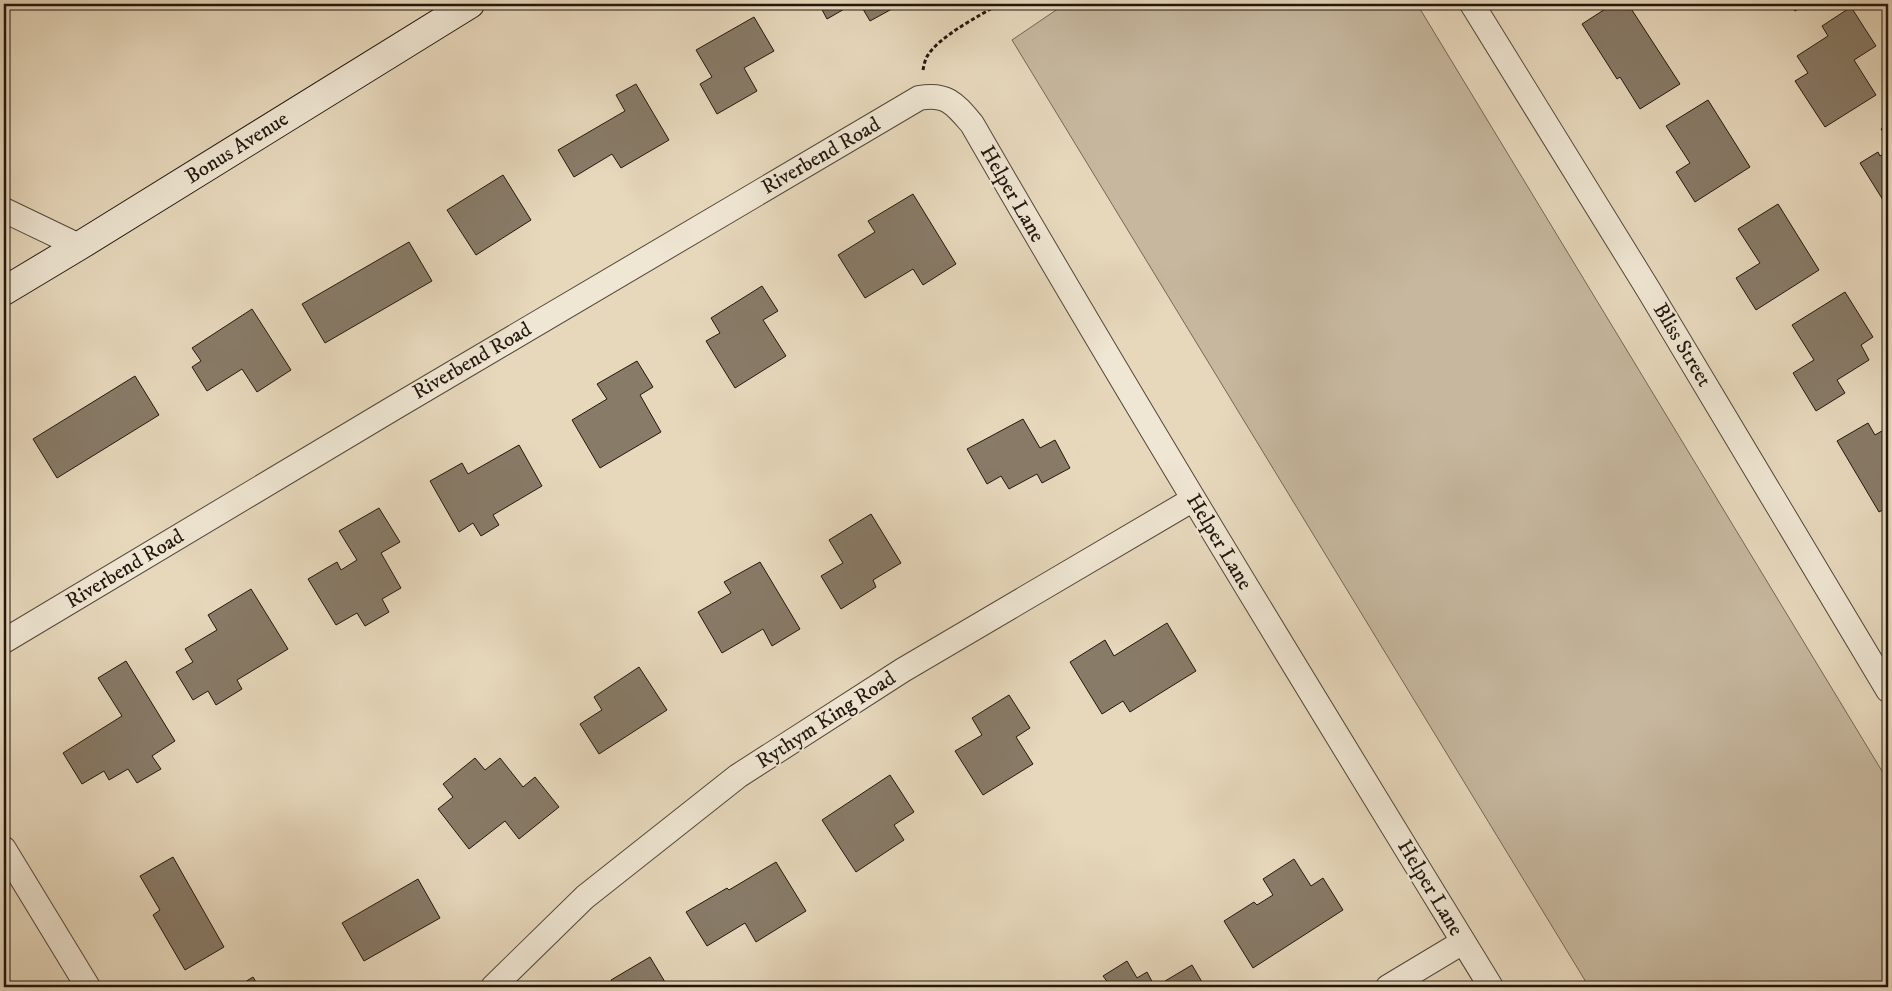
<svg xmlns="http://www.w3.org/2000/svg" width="1892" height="991" font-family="'IM FELL DW Pica',serif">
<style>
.green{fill:#c6b79e;stroke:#746756}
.building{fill:#887b68;stroke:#22170e}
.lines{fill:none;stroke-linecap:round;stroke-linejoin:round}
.lane-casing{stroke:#53473a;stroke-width:14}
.street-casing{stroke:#53473a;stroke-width:26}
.secondary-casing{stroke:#22170e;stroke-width:30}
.path{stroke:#22170e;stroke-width:3;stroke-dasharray:4 2.5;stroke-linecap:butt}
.lane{stroke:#efe6d3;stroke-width:11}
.street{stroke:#efe6d3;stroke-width:24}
.secondary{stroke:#efe6d3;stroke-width:28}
.labels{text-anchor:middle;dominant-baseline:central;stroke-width:4;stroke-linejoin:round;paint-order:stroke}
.street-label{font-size:21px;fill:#22170e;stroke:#efe6d3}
</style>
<rect width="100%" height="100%" fill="#e7d8bc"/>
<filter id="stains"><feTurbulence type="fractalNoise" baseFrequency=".004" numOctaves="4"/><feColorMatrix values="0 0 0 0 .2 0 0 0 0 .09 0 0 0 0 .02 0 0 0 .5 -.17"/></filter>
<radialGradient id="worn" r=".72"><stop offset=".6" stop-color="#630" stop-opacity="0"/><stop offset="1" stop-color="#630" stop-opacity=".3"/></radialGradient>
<!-- green -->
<path class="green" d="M1065,4H1417L1888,781V987H1589L1012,40Z"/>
<!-- building -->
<path class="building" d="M819,4H853L827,19Z
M860,4H901L870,21Z
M1613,4H1628L1680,84L1640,109L1620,77L1617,79L1582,24Z
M1790,4H1806L1795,11Z
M1851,7L1876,46L1854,60L1876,95L1825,127L1795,81L1808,73L1797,56L1828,36L1822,26Z
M754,17L774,51L744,68L757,91L717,114L700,84L712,77L696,50Z
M636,84L669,140L621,168L612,154L574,177L558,150L625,111L616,95Z
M1708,100L1750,167L1695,202L1676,172L1690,163L1666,126Z
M1888,124V139L1881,129Z
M1888,151V208L1860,163L1878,152L1880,156Z
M503,175L531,220L476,255L447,210Z
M913,194L956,264L923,285L913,269L865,298L838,255L875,232L868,221Z
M1778,204L1819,270L1756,310L1736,278L1760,263L1738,229Z
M409,242L432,281L325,343L302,304Z
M762,286L778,311L763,320L786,356L735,388L706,341L720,333L711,318Z
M1845,292L1873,337L1861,345L1869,360L1837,380L1845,393L1816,411L1793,373L1814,360L1792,325Z
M252,309L291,370L257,392L242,369L207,391L192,367L201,361L192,348Z
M637,361L653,387L640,395L661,432L600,468L572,420L607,399L597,384Z
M135,376L159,415L57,478L33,439Z
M1023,419L1040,448L1055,440L1070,468L1042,483L1037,474L1009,489L1001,476L987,484L967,449Z
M1868,423L1875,435L1887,428L1888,430V507L1879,512L1837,441Z
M519,445L542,486L493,515L499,525L481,536L473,523L459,532L430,481L462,463L468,474Z
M379,508L400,542L381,553L401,588L382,599L389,612L365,626L357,613L336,625L308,579L337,562L341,570L357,560L339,531Z
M871,514L901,563L873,580L876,587L841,609L821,576L843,563L829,540Z
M760,562L800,629L772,646L763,629L722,653L698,612L731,593L724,582Z
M251,589L288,649L237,680L242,689L216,705L208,691L193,700L176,672L193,662L185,649L217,630L208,615Z
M1167,623L1196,671L1130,712L1123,701L1102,714L1070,662L1105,640L1114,656Z
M126,661L175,741L152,756L161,769L137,783L128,769L109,780L104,771L82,784L63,753L122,716L98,678Z
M639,667L667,710L599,754L580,724L602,710L594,697Z
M1009,695L1030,728L1016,737L1033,764L983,795L955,751L982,735L972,718Z
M475,758L485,770L500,758L523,787L535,777L559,807L519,839L505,821L469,849L438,809L453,797L443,784Z
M890,775L914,812L894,825L904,840L856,872L822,820Z
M173,857L224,947L185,970L153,915L160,910L140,876Z
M1294,859L1311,886L1323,878L1343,910L1253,968L1224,921L1254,902L1257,905L1273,895L1263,879Z
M776,862L806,911L756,942L745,923L707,946L686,912L727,888L729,890Z
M418,879L440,918L364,961L342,923Z
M650,957L668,987H615L611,980Z
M1127,961L1137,978L1147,972L1155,987L1192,965L1205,987H1111L1103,976Z
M253,977L259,987H237Z"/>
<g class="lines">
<defs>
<path id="lane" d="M437,4L446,19"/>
<path id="street" d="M1472,4L1648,289L1888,690
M4,210L79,246
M4,641L392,409L919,98C947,93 955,104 972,124C1140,415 1316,701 1491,987
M4,849L88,987
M493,987L585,897L738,776L903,670L1192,500
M1388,987L1463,942"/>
<path id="secondary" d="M4,291L79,246L470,4"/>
</defs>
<!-- lane casing -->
<use href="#lane" class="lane-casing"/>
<!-- street casing -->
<use href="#street" class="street-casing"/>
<!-- secondary casing -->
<use href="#secondary" class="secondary-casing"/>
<!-- path -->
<path class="path" d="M923,70C924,65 925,59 928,55C940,36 979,16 999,4"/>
<!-- lane -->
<use href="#lane" class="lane"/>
<!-- street -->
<use href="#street" class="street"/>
<!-- secondary -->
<use href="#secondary" class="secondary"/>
</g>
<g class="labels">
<!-- street labels -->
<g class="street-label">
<text transform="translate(237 148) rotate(-32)">Bonus Avenue</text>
<text transform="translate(821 156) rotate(-30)">Riverbend Road</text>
<text transform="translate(1012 194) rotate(60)">Helper Lane</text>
<text transform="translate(1682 345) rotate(59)">Bliss Street</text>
<text transform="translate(472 361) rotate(-30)">Riverbend Road</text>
<text transform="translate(1219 542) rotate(59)">Helper Lane</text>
<text transform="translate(125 569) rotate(-31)">Riverbend Road</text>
<text transform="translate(826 720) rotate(-33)">Rythym King Road</text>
<text transform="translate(1430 888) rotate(59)">Helper Lane</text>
</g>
</g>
<!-- margin -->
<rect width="1892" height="991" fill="none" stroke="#e7d8bc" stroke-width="20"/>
<rect x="5" y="5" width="1882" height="981" fill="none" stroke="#22170e" stroke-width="2.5"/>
<rect x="10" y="10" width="1872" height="971" fill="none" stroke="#22170e"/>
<rect width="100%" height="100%" filter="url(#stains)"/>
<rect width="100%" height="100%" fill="url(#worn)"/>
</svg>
